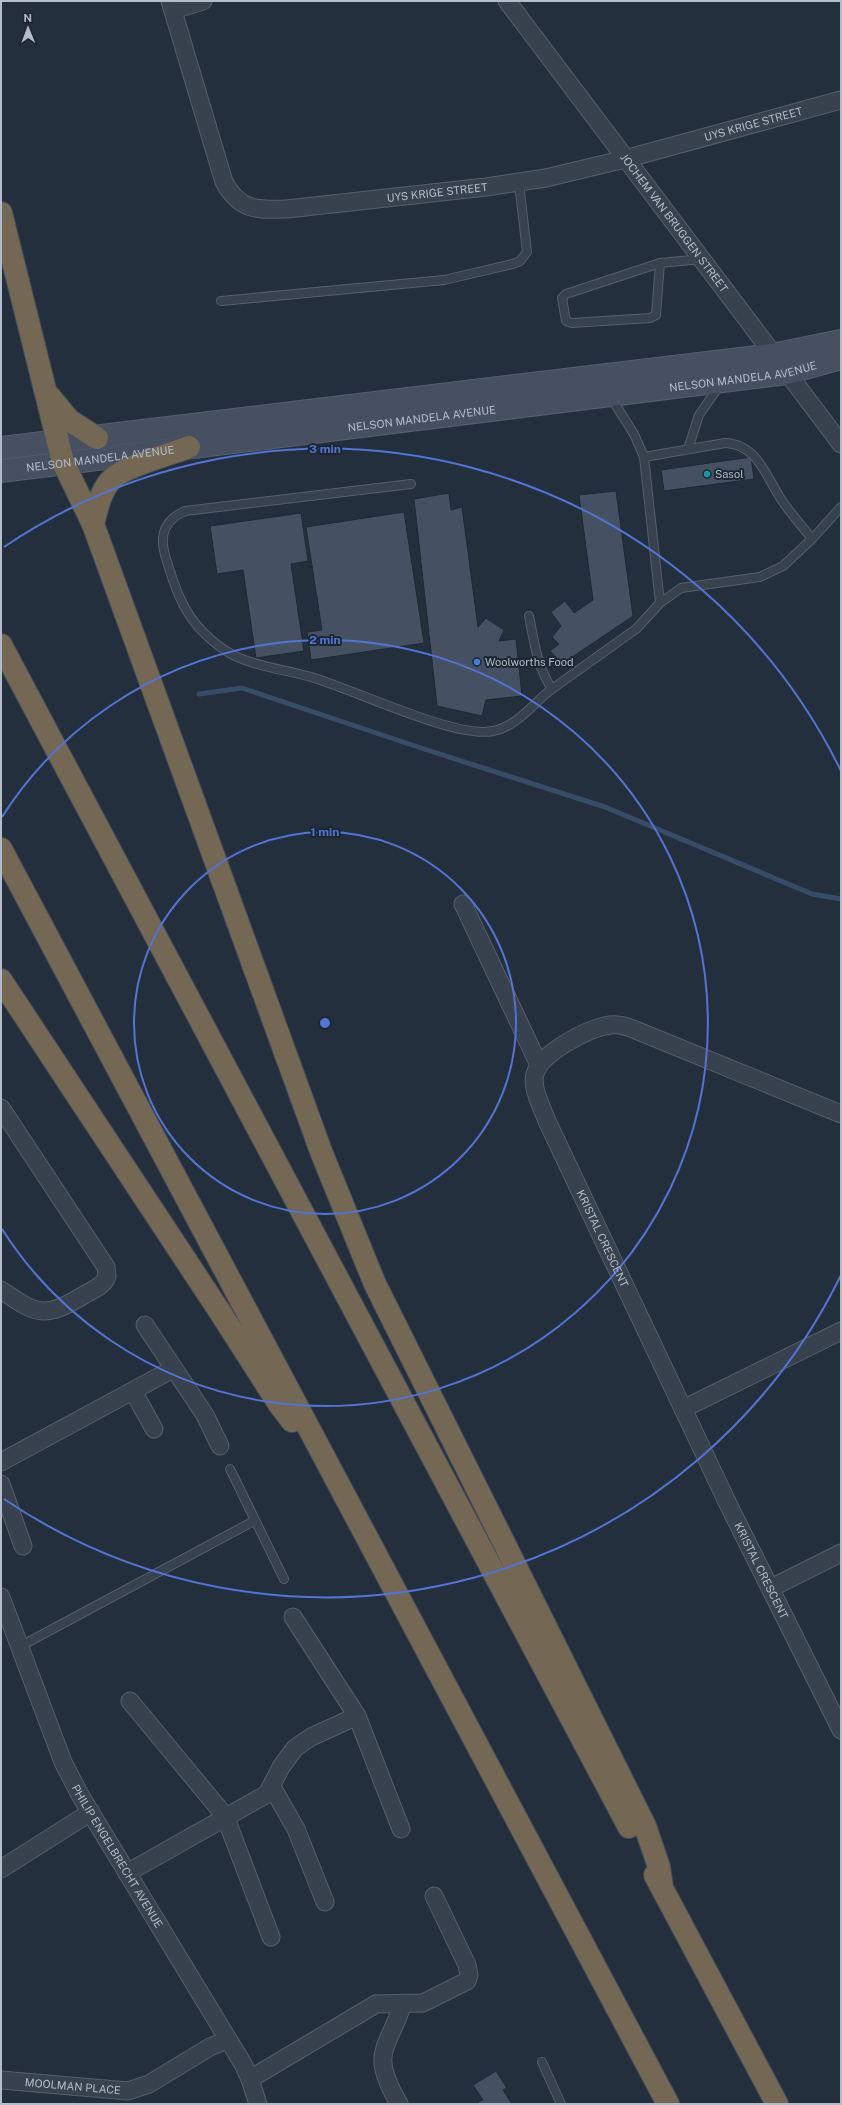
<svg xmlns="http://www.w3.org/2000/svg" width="842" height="2105" font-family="'Public Sans',sans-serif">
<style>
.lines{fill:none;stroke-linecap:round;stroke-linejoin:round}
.stream{stroke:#394c67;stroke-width:5}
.building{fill:#455162;stroke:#1f2835}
.lane-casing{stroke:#565f6c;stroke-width:10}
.street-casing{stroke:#565f6c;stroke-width:19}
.secondary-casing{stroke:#565f6c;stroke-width:24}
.highway-casing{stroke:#434c59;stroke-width:24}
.lane{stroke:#38414e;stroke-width:8}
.street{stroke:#38414e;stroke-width:17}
.secondary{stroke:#465061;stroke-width:22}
.highway{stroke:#746855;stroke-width:22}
.ring{fill:none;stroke:#5274d3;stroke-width:2}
.culture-dot{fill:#0f9aa8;stroke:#1d2633;stroke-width:1.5}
.shop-dot{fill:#3f7fe0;stroke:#1d2633;stroke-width:1.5}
.labels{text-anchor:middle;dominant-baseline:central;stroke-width:4;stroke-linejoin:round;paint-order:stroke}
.street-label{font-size:11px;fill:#b4bcc9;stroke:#1d2633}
.poi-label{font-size:11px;fill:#b4bcc9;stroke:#1d2633;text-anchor:start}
.centre{fill:#5274d3;stroke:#1d2633;stroke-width:2}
.ring-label{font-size:12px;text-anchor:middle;font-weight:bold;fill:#5274d3;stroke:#1d2633;stroke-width:4;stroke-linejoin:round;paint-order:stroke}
</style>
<rect width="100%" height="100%" fill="#242f3e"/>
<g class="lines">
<!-- stream -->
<path class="stream" d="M199,694L242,688L421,748L605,807L812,894L841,899"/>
</g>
<!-- building -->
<path class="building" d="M751,457L754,479L664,491L661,470Z
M616,491L633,616L562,664L550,651L559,644L552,637L561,626L551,612L565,601L574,613L593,600L579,495Z
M449,493L451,510L462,507L478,627L486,618L504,630L499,641L516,639L522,696L486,700L482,716L437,706L414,499Z
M404,512L424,643L311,660L307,632L322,630L306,527Z
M301,513L308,561L291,564L304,651L256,658L243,570L217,574L210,526Z
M496,2071L507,2088L503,2090L512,2104H480L478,2102L483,2100L473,2085Z"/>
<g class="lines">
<defs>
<path id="lane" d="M660,263L656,315L650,318L572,323L566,321L562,298L566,294L660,263L702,259
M221,301L444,280L513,264L520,261L527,252L519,183
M610,396L634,434L644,457L660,603
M688,449L699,415L720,385
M644,457L725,443C757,444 766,476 781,499C790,513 802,526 812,539
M411,484L185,511C165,520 159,534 165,555C173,582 182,612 204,633C212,641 225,651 235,656C260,668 289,670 314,678C355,690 456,739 493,731C517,727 534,702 552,689
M529,616C534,641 537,667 552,689L636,629L660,603L681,588L760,577L783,566L812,539L841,507
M230,1469L284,1579
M19,1647L254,1521
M542,2062L561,2104"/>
<g id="street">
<path id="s1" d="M170,1L224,182C240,211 257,210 287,209L486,187L546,178L625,159L841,100"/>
<path id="s2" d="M507,1L841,444"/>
<path d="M173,10L203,1"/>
<path d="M463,904L539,1065"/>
<path d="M1,1108L106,1267L107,1276C104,1286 93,1290 84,1295C44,1319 38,1315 1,1290"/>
<path id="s3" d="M841,1114L633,1029C626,1026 618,1024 610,1025C588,1028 541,1053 535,1074C531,1088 542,1107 547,1121L729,1506L841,1730"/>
<path d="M145,1325L205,1415L220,1446"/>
<path d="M133,1391L154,1429"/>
<path d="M683,1409L841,1331"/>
<path d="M1,1462L173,1369"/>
<path d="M1,1484L23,1546"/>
<path d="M771,1588L841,1553"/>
<path id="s4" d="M1,1597L63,1762L80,1795L243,2064L250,2079L258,2104"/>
<path d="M130,1701L225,1816L271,1937"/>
<path d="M357,1716L401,1829"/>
<path d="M272,1787L296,1829L325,1902"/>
<path d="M1,1869L91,1812"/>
<path d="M127,1873L267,1794L281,1767L295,1748L311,1737L357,1716L293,1617"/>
<path d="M250,2079L376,2004L423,2003L467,1981L469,1975L467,1965L434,1896"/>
<path id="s5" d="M1,2080L128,2091L149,2084L210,2047L227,2040"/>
<path d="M399,2104C369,2051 387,2052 403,2003"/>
</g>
<g id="secondary">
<path d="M1,448L772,355L841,341"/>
<path id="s6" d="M1,471L787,373L841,358"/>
</g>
<path id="highway" d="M1,213L63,462L93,524L322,1154L375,1284L645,1826L659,1867L662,1887
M50,397L69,420L97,438
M93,524C97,509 100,493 110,481C123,466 169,455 189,447
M1,645L629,1827
M1,849L668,2104
M1,980L220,1312L279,1404L292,1421
M655,1875L777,2104"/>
</defs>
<!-- lane casing -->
<use href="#lane" class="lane-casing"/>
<!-- street casing -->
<use href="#street" class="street-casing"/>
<!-- secondary casing -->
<use href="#secondary" class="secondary-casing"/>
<!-- highway casing -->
<use href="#highway" class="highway-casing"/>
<!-- lane -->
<use href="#lane" class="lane"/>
<!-- street -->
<use href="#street" class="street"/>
<!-- secondary -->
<use href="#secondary" class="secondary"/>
<!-- highway -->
<use href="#highway" class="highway"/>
</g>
<!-- distance rings -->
<g class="ring">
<circle cx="325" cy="1023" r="191"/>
<path d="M2 817A383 383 0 1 1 2 1229"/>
<path d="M841 1275A574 574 0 0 1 4 1499M4 547A574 574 0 0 1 841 771"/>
</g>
<!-- markers -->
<circle class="culture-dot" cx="707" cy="474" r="4"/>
<circle class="shop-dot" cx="477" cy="662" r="4"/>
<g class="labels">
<!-- street labels -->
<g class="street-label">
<text stroke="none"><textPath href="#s1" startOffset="738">UYS KRIGE STREET</textPath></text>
<text stroke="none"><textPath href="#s1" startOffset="414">UYS KRIGE STREET</textPath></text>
<text stroke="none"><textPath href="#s2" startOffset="278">JOCHEM VAN BRUGGEN STREET</textPath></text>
<text stroke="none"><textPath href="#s6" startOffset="748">NELSON MANDELA AVENUE</textPath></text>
<text stroke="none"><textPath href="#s6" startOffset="424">NELSON MANDELA AVENUE</textPath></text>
<text stroke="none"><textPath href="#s6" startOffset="100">NELSON MANDELA AVENUE</textPath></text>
<text stroke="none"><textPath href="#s3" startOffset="520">KRISTAL CRESCENT</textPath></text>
<text stroke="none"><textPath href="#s3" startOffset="888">KRISTAL CRESCENT</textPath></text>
<text stroke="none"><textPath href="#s4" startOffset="285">PHILIP ENGELBRECHT AVENUE</textPath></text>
<text stroke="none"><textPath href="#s5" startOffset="72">MOOLMAN PLACE</textPath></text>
</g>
<!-- poi labels -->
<g class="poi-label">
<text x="715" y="474">Sasol</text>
<text x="485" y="662">Woolworths Food</text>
</g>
</g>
<circle cx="325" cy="1023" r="6" class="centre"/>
<g class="ring-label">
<text x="325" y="453">3 min</text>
<text x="325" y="644">2 min</text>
<text x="325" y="836">1 min</text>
</g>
<!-- border -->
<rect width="842" height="2105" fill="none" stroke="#b4bcc9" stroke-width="4"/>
<!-- north arrow -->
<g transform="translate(28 28) rotate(359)" stroke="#1d2633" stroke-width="3" paint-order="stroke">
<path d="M0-3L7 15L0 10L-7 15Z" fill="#b4bcc9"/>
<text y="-6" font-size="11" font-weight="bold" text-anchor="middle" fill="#b4bcc9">N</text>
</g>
</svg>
